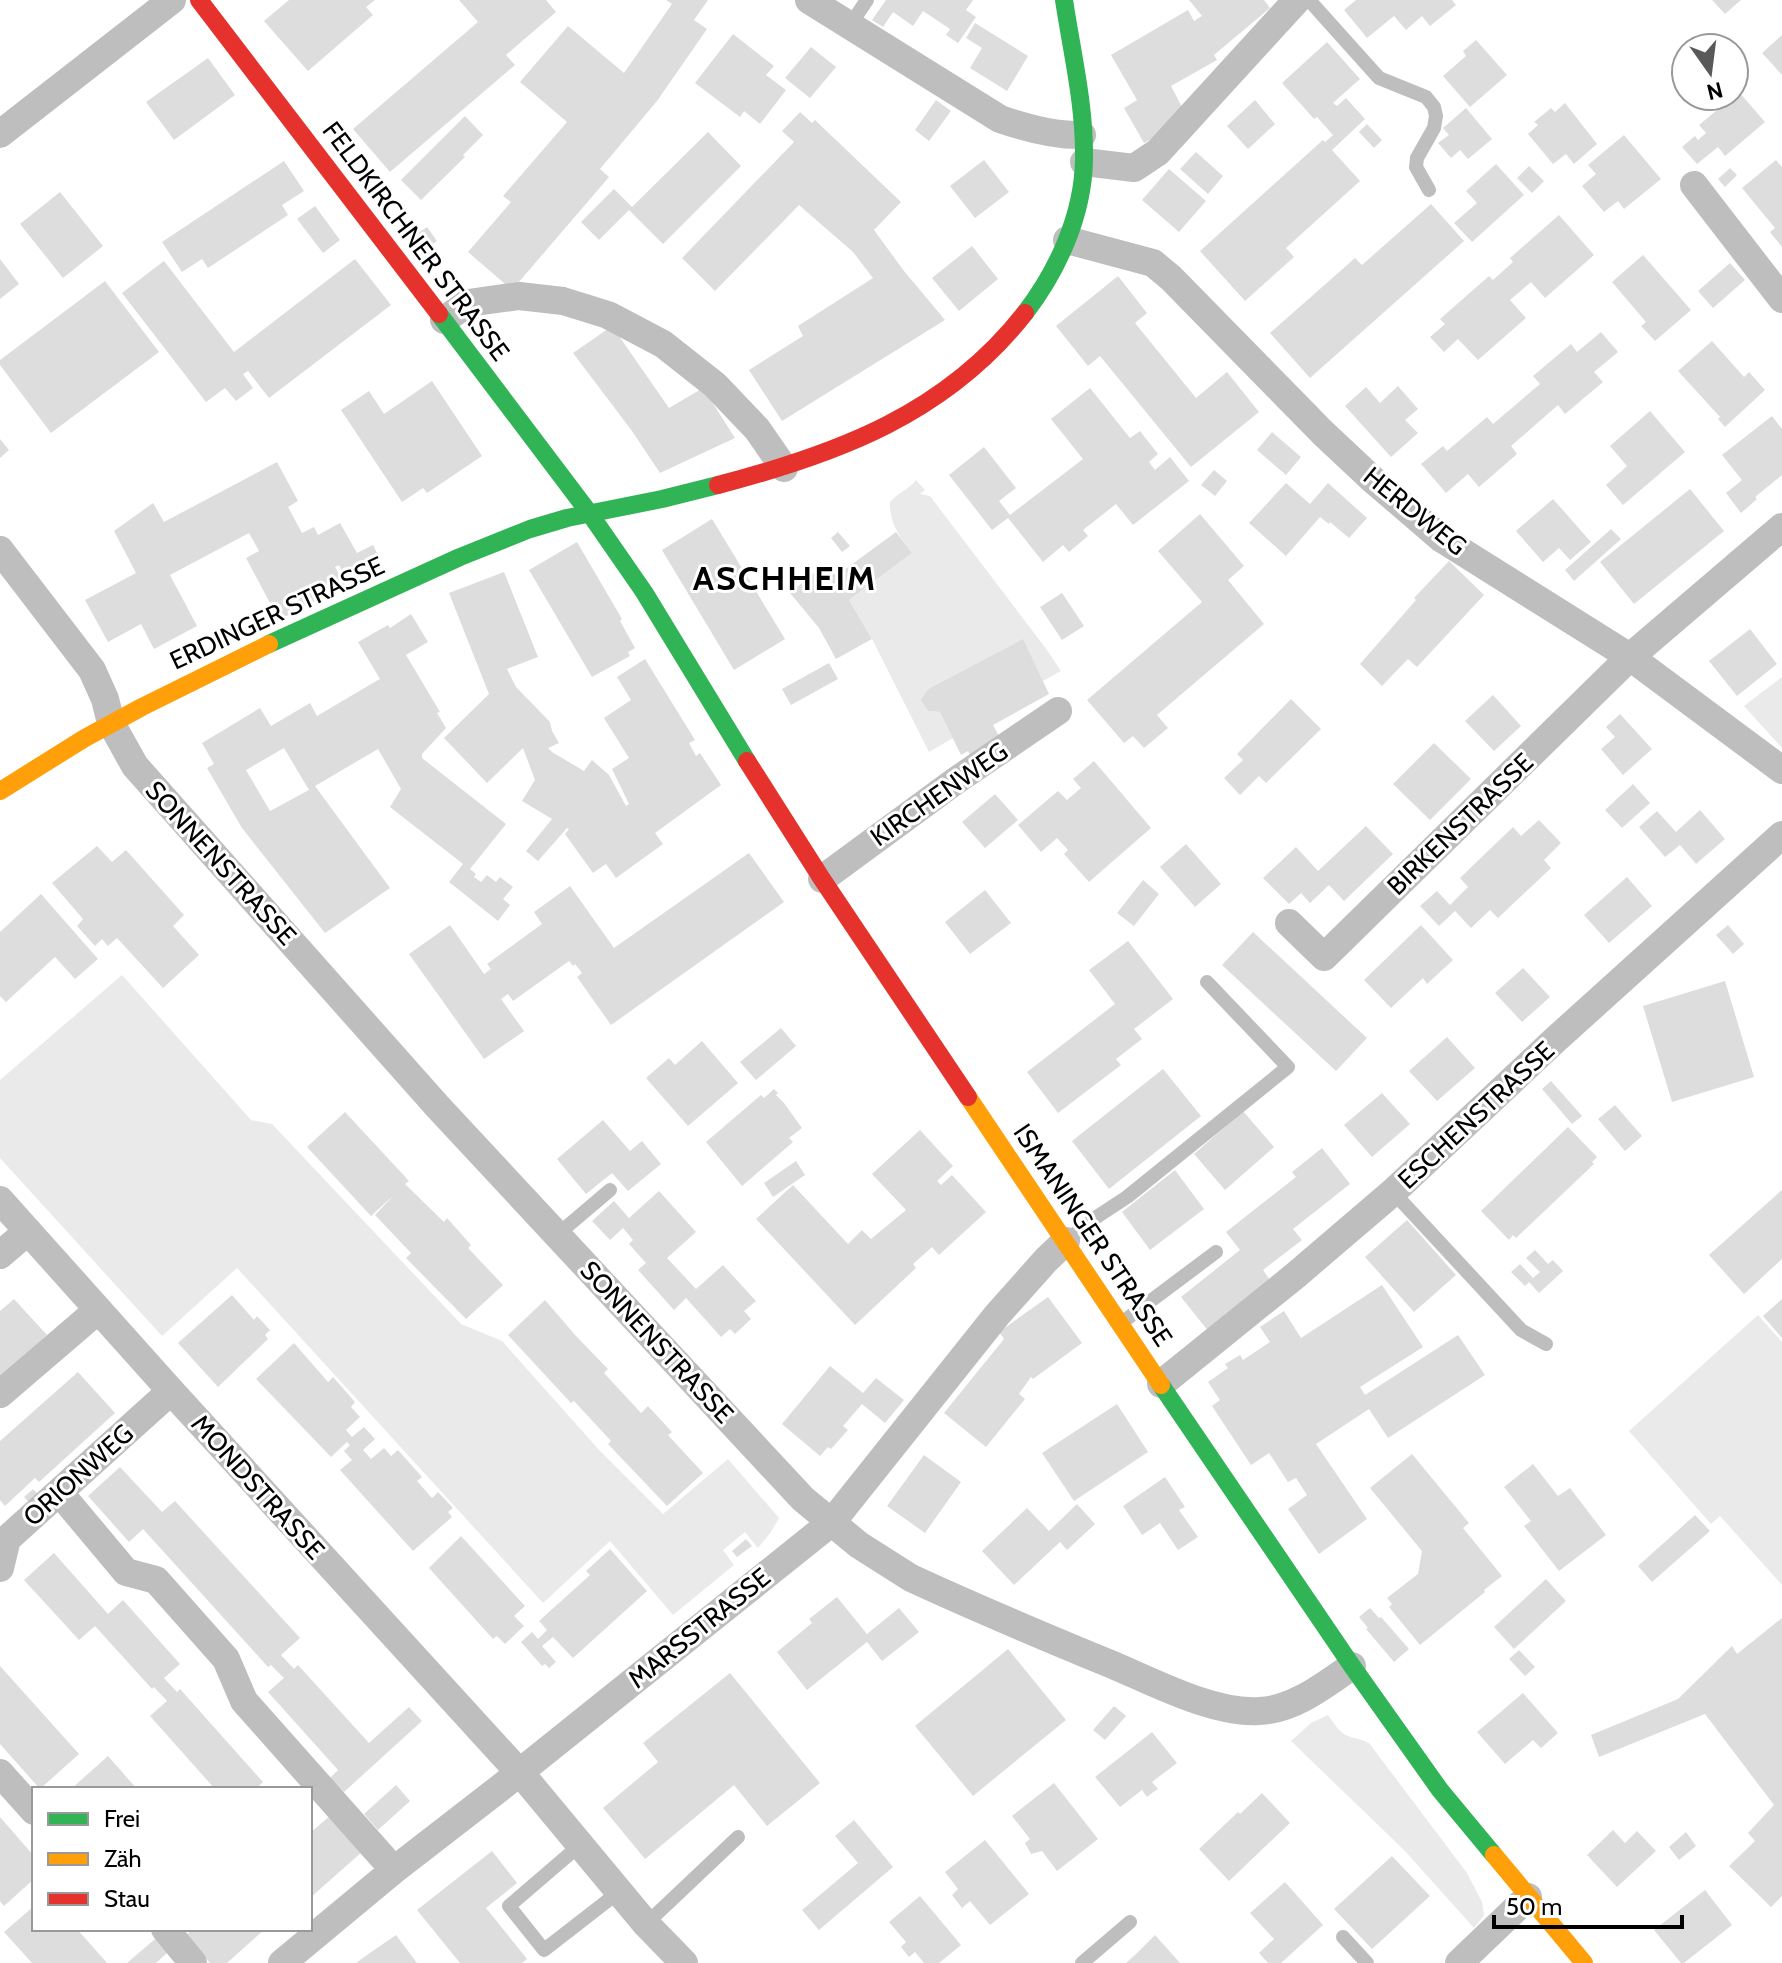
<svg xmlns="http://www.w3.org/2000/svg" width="1782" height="1963" font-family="Cabin,sans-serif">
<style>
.green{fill:#eaeaea}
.building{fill:#ddd;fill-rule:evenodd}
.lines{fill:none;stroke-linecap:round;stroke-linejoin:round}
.lane{stroke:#bebebe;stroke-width:14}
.street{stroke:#bebebe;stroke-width:28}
.fast{stroke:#30b455;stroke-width:18}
.slow{stroke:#ff9f0a;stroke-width:18}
.jam{stroke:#e5322d;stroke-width:18}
.labels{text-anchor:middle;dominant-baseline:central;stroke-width:6;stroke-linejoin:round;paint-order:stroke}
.street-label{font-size:26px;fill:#000;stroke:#fff}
.district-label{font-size:34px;font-weight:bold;letter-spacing:2px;fill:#000;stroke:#fff}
</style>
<rect width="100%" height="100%" fill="#fff"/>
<!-- green -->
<path class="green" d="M916,480L925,490L920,494L930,496L1047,650L1061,671L1043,681L1022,640L928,689L922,700L928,711L940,712L953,738L929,752L872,639L849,600L912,553C900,537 889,523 890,502C898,493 909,489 916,480Z
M1782,677V748L1744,706Z
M122,975L251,1120L272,1124L461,1324L502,1341L600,1451L663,1514L728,1459L779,1518L771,1532L758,1548L745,1532L723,1550L734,1565L673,1615L610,1541L543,1603L237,1268L162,1336L0,1158V1080Z
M1758,1315L1782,1342V1585L1720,1516L1711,1524L1629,1431Z
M1328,1715C1334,1723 1338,1732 1348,1736C1356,1739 1362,1739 1369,1743L1467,1873L1482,1902L1484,1915L1474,1928L1405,1851L1291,1741L1311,1723Z"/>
<!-- building -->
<path class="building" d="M289,0H375L366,7L373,15L308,71L264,21Z
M459,0H546L556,12L506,55L515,65L390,172L353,129L478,22Z
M666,0H708L694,20L707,29L657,101L600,169L609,177L512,290L468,252L511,202L503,196L567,122L520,82L568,26L624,73L672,4Z
M886,0H973L966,10L976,17L958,43L946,35L950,29L923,11L913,26L893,12L883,27L872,20Z
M1189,0H1264L1270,8L1214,55L1217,60L1171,86L1184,111L1165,132L1144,143L1124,108L1137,100L1111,55L1188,10L1194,21L1202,16Z
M1356,0H1452L1456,5L1430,26L1422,16L1406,30L1394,16L1367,38L1344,10Z
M1712,0H1741L1725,14Z
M975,23L1028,56L1007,91L970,68L982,48L966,38Z
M733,34L774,66L766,75L786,90L760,124L744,111L740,117L695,83Z
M1782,35V75L1762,53Z
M1476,40L1507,75L1470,107L1443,76L1466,56L1463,51Z
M1327,42L1360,79L1333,103L1337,106L1346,98L1365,119L1332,150L1360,181L1286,248L1294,257L1245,301L1200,251L1323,140L1325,142L1333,135L1317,117L1314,119L1282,83Z
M811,47L836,67L810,98L785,78Z
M208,58L235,95L174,140L146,102Z
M1739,92L1765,122L1725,156L1718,147L1697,164L1682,147L1695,136L1698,140L1706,133L1699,125Z
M936,100L951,111L929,141L915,130Z
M1255,100L1275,124L1248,149L1227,126Z
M1565,103L1597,144L1574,164L1566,154L1553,164L1528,134L1538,125L1534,122L1551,108L1555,112Z
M1466,108L1492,139L1468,159L1460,150L1451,158L1438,143L1449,135L1443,128Z
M800,112L812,123L815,120L901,202L874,230L904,271L945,320L782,421L749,370L803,336L798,326L873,278L853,252L799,205L715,291L682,258L794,142L782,131Z
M465,116L483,135L463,155L465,157L421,200L401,180Z
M1367,124L1382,140L1374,148L1359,132Z
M708,132L741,166L663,244L629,210L599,240L581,222L614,189L632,207Z
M1624,135L1661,179L1624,209L1618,201L1604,212L1582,186L1596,174L1588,165Z
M1196,152L1223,176L1208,194L1180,169Z
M984,160L1009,192L975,218L950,186Z
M1776,160L1782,167V247L1770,232L1775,228L1742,188Z
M284,161L304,191L282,205L288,215L208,268L202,259L182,272L162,242Z
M1496,164L1524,195L1472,242L1454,223L1477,203L1466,191Z
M1529,166L1544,181L1532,193L1517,178Z
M1730,168L1737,175L1725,187L1718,179Z
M1169,169L1206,201L1179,232L1142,200Z
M60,192L103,246L63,278L20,224Z
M1431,204L1464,241L1310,378L1270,333L1355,258L1362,265Z
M315,206L340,240L323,253L297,219Z
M1559,215L1594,255L1545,298L1531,282L1510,300L1526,318L1478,360L1458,339L1444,352L1430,337L1445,324L1440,319L1489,276L1493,280L1513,262L1510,258Z
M427,227L437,241L428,247L418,233Z
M972,246L998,279L959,311L932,278Z
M1643,255L1691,310L1655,341L1641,326L1646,322L1612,282Z
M0,259L19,284L0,299Z
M355,259L391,305L269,398L248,371L243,374L253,388L236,401L225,388L206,402L122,293L164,261L234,352Z
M1730,263L1745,280L1713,308L1698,291Z
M1118,276L1147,313L1135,323L1196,398L1227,372L1259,412L1191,467L1100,356L1088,366L1056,326Z
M105,281L159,352L51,433L0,365V360Z
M612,326L669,408L703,388L735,438L660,473L632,431L573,353Z
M1601,332L1618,352L1594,372L1603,382L1565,414L1558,405L1511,446L1517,454L1479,487L1468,474L1446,493L1421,464L1443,446L1447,451L1487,417L1493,424L1540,384L1533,376L1571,344L1577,352Z
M1712,341L1744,377L1749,372L1765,390L1725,427L1718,419L1720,417L1678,371Z
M432,381L482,456L427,493L423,488L402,502L341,410L369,391L384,414Z
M1398,386L1418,409L1405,420L1418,433L1391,457L1345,406L1366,387L1380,403Z
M1090,388L1130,438L1140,431L1158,454L1149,462L1155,470L1170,457L1189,481L1133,525L1116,504L1083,530L1088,536L1069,552L1063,545L1043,562L1008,518L992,530L949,475L984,447L1016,488L999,501L1010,515L1083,459L1051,419Z
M1650,411L1685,452L1623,505L1606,485L1627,466L1610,446Z
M1772,416L1782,429V475L1755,497L1757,499L1741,513L1726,493L1742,480L1722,455Z
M1272,432L1301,457L1286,475L1257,450Z
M0,439L9,450L0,458Z
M277,462L298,501L288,507L302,533L314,527L318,535L340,523L357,553L373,545L378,555L343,573L339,565L335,567L345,585L279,620L246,558L259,551L249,533L170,575L197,626L154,649L141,624L108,642L85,600L136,573L114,531L153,503L164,522Z
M1214,470L1227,481L1215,496L1201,485Z
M1286,483L1310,504L1328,483L1367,518L1349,538L1330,522L1329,524L1320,517L1286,556L1249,523Z
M1690,489L1724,531L1634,604L1600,562Z
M1553,499L1591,542L1570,560L1559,548L1543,562L1516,531Z
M1200,514L1244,566L1228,580L1264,624L1157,715L1168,728L1144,748L1133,736L1124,743L1087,700L1202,602L1158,551Z
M712,519L785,639L734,670L662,550Z
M1611,529L1621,539L1574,581L1565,570Z
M838,532L850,546L842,552L831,538Z
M896,532L912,553L849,600L872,639L836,659L819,628L790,593L826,563L836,576Z
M577,542L622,619L620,621L635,648L628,652L630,656L592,677L529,570Z
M1449,561L1484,595L1417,667L1408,659L1382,686L1360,664L1416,600L1414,598Z
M504,572L538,657L507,669L516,687L550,722L552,731L559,743L548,748L552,752L584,771L592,760L609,775L626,806L629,804L612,769L629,758L604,718L631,700L617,677L645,659L695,740L689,743L696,756L700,753L721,785L655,833L663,844L616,878L606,864L593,873L565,834L569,829L567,828L538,861L526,851L552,819L522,801L535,780L523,748L487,783L444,738L489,694L449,593Z
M1062,593L1084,626L1062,640L1040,607Z
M411,614L428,642L406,655L440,712L437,713L446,728L422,754V758L506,824L470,869L476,874L474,877L481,882L487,875L496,882L500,877L513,887L503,899L510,905L498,921L449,882L463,864L390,807L401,789L378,749L315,786L390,888L325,933L242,828L207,768L214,764L202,743L260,708L271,726L310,703L317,716L378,680L380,679L358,642L388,625L390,628ZM284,748L309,790L270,811L246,770Z
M1750,629L1777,664L1737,696L1709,661Z
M1023,639L1049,694L993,725L1001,740L971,757L968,751L961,755L940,712L928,711L921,700L928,689Z
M829,663L838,679L791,705L782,689Z
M1493,695L1521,726L1494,751L1465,721Z
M1291,699L1321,729L1266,783L1259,776L1240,795L1224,778L1243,760L1237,754Z
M1620,714L1652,749L1623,775L1601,749L1615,737L1606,727Z
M1434,743L1471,779L1430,820L1393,784Z
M1094,761L1151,828L1089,882L1064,854L1068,850L1057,838L1041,852L1018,825L1058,791L1067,800L1081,788L1073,779Z
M1633,784L1650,803L1622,828L1605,810Z
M995,794L1018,820L985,848L962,822Z
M1700,810L1725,839L1696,864L1680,845L1665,857L1639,827L1657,811L1676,832Z
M1539,820L1561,843L1544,860L1551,868L1498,918L1490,910L1471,928L1455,911L1439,926L1420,906L1437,891L1450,905L1468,887L1460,878L1513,827L1521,836Z
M1366,826L1393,854L1344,901L1329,885L1310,903L1301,893L1289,904L1263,878L1296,847L1318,871Z
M1186,844L1221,884L1195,907L1160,867Z
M97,846L112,862L126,850L184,915L173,926L199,955L163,988L117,938L108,946L102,939L95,946L77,926L83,919L52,883Z
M749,853L784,902L611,1025L577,977L582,973L575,964L573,966L569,961L513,1001L508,994L501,999L524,1031L484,1059L409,954L450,925L484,974L491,969L487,964L542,924L534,912L570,886L614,948Z
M1627,877L1652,906L1609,943L1584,915Z
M1143,880L1159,894L1134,926L1117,913Z
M985,890L1011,923L970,954L945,922Z
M41,894L98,959L75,979L55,957L6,1002L0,996V932Z
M1421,925L1453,960L1427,984L1423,978L1391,1008L1364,980Z
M1728,925L1744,944L1733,954L1716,935Z
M1253,932L1367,1038L1336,1071L1222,965Z
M1128,941L1173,999L1134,1029L1142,1039L1116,1059L1121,1065L1058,1113L1027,1072L1115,1004L1089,970Z
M1523,968L1550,997L1522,1022L1495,993Z
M1725,981L1754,1077L1672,1102L1643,1006Z
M781,1028L796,1046L756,1080L740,1062Z
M1447,1037L1475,1068L1437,1101L1409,1071Z
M702,1041L738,1083L688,1126L646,1078L669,1058L675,1065Z
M1163,1069L1201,1116L1109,1189L1072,1141Z
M1551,1081L1582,1116L1572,1124L1542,1089Z
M774,1089L778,1093L776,1095L784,1103L802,1128L789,1138L793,1142L742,1186L706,1142L761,1095L764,1098Z
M1382,1093L1410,1124L1372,1157L1344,1125Z
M1615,1105L1642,1136L1625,1151L1598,1119Z
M1243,1111L1274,1147L1225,1190L1194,1154Z
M345,1112L409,1181L405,1184L444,1222L447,1218L471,1245L468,1248L503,1285L466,1319L406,1258L411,1253L375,1215L394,1195L371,1216L307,1147Z
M603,1120L630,1151L642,1141L661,1164L628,1191L612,1173L586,1194L557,1159Z
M1568,1127L1597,1157L1592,1162L1594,1164L1516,1238L1513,1235L1509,1240L1481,1211Z
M920,1130L953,1166L937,1181L941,1185L952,1175L986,1212L939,1255L932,1247L913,1264L916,1268L855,1325L756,1219L793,1185L848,1244L862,1230L871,1239L906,1210L872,1174Z
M1322,1148L1350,1184L1293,1229L1302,1240L1263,1270L1272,1283L1209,1332L1181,1297L1240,1250L1226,1232L1296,1177L1292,1172Z
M796,1161L805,1175L773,1197L764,1183Z
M1175,1170L1204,1209L1150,1250L1122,1212Z
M1782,1190V1259L1744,1294L1709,1255Z
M659,1191L696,1232L667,1258L696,1289L723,1265L756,1301L744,1311L751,1319L735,1334L730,1329L721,1337L686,1298L674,1310L638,1270L646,1263L629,1244L633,1240L623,1228L610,1240L592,1221L614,1201L629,1218Z
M1407,1220L1456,1275L1414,1312L1365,1257Z
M1535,1250L1548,1264L1553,1260L1563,1271L1539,1293L1529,1282L1525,1286L1511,1272L1520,1264L1533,1278L1540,1272L1526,1258Z
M1382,1285L1423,1347L1360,1387L1365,1395L1458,1335L1485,1375L1388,1438L1369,1409L1316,1444L1367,1519L1319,1554L1288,1509L1307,1495L1296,1478L1288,1482L1269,1453L1251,1465L1212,1406L1220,1400L1208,1382L1228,1368L1225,1364L1240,1355L1243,1360L1270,1342L1260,1327L1284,1311L1301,1338Z
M232,1295L254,1320L257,1316L270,1330L265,1335L268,1339L218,1387L178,1343Z
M1048,1297L1082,1343L1033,1379L1031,1377L1019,1394L1025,1399L986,1447L944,1413L1004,1339L999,1332Z
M14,1299L47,1335L0,1377V1311Z
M1782,1299V1338L1763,1316Z
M545,1300L576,1336L608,1369L604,1373L641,1413L648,1406L672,1432L668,1435L703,1473L667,1506L608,1444L611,1441L574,1401L571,1403L508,1335Z
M294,1343L328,1382L333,1377L355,1402L351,1407L360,1417L346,1430L352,1437L364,1427L375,1439L363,1450L371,1459L384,1448L391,1456L398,1450L422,1477L417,1481L432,1498L438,1492L453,1508L448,1512L452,1517L413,1551L340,1470L352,1460L344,1451L350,1445L347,1442L331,1457L256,1379Z
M830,1366L863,1393L876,1378L904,1400L885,1423L862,1404L843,1426L848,1430L831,1449L828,1447L820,1456L782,1424Z
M78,1372L115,1413L39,1482L35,1478L5,1506L0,1500V1441Z
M1117,1404L1148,1452L1074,1501L1042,1453Z
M1412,1454L1469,1523L1463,1528L1502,1576L1484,1590L1485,1592L1420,1645L1389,1607L1392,1604L1387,1598L1418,1574L1422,1551L1370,1488Z
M924,1455L961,1482L925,1533L887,1506Z
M1533,1464L1558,1496L1570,1488L1606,1535L1559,1571L1524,1526L1531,1521L1504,1487Z
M120,1467L162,1512L175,1501L300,1638L281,1655L294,1669L298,1665L369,1743L409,1707L422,1721L344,1792L330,1778L338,1770L268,1692L284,1678L271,1665L268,1667L143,1529L129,1542L88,1496Z
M1165,1477L1185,1507L1179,1510L1198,1537L1178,1550L1160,1523L1142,1535L1123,1506Z
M33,1489L40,1496L31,1504L24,1497Z
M1077,1504L1095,1524L1067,1550L1060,1542L1014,1585L982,1551L1027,1508L1049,1531Z
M1695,1515L1710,1531L1652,1582L1638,1566Z
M461,1536L525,1606L514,1616L524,1626L505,1644L497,1636L493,1639L429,1568Z
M746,1539L752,1546L737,1557L732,1551Z
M610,1549L647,1591L573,1658L553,1637L542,1646L556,1662L549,1668L545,1664L542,1666L521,1642L532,1632L538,1639L547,1630L539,1621L590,1575L586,1571Z
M54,1553L108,1614L123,1600L180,1664L164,1678L177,1692L180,1689L263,1782L256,1789H215L150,1716L167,1701L154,1687L152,1689L95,1626L79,1640L24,1580Z
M1546,1579L1566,1601L1514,1649L1494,1627Z
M837,1597L867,1634L899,1608L919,1632L882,1661L867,1642L807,1690L777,1652L812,1623L809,1619Z
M1370,1608L1379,1618L1381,1617L1409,1649L1394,1662L1366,1629L1368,1628L1359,1617Z
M1782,1618V1896L1771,1907L1729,1866L1755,1841L1748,1833L1774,1805L1705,1714L1599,1757L1591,1735L1678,1699L1732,1646L1737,1654Z
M1008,1649L1066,1720L973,1796L915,1726Z
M1519,1650L1535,1667L1525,1676L1509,1659Z
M0,1666L79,1754L40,1789L0,1744Z
M730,1673L820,1783L767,1826L734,1785L645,1859L603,1808L658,1762L643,1743Z
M1523,1693L1558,1733L1541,1748L1533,1740L1505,1764L1477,1732Z
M1114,1706L1126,1716L1105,1740L1093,1730Z
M1152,1732L1177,1763L1152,1782L1158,1789L1152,1793L1147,1797L1142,1790L1120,1807L1095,1777Z
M108,1756L137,1789H71Z
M1054,1783L1098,1839L1057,1871L1042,1851L1031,1854L1025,1843L1030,1839L1012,1816Z
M396,1785L410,1801L378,1830L364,1814Z
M1262,1793L1290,1823L1229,1881L1199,1849L1238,1812L1240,1814Z
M331,1815L363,1851L310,1898V1833Z
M0,1817L34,1856V1879L4,1906L0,1901Z
M854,1820L893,1867L819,1930L802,1910L858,1863L835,1836Z
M1613,1830L1625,1843L1637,1831L1656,1851L1617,1887L1587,1855Z
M1686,1832L1696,1846L1679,1860L1669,1847Z
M985,1840L1029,1894L990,1925L970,1901L962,1908L952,1895L958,1889L945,1872Z
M492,1851L517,1883L486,1908L527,1959L522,1963H460L417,1910Z
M1392,1856L1430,1896L1372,1949L1334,1909Z
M1285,1882L1323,1925L1281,1963H1268L1259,1953L1274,1939L1250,1913Z
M1705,1890L1732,1925L1684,1963H1681L1654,1930Z
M920,1896L961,1945L939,1963H924L915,1952L909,1957L901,1947L906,1942L889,1922Z
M34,1906V1929H77L107,1963H32L4,1932Z
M193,1929H265L227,1963H210L186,1935Z
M396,1935L417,1963H356L367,1955Z
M1155,1935L1180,1963H1126L1135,1955Z
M155,1939L167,1953L156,1963H127Z"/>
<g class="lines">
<!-- lane -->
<path class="lane" d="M1309,0L1379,78L1426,97L1434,107L1436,116L1434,128L1417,158L1416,167L1429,190
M850,25L867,0
M1393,1192L1521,1330L1546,1344
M557,1235L610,1190
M1066,1241L1098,1216L1127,1197L1288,1067L1207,982
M1124,1321L1216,1252
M580,1845L509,1906L544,1950L620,1891
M646,1924L738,1837
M1343,1937L1367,1963
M1082,1963L1130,1922"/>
<!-- street -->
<path class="street" d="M809,0L1000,119C1026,128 1054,136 1082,135
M0,134L172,0
M1084,162L1134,168L1158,152L1297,0
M1694,185L1782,299
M1067,240L1153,263L1171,278L1323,433L1372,479L1442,539L1630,657L1782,770
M444,320L468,303L519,296L563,301L608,315L663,344L715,385L757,429L784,468
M0,550L92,670L105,699L111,723L135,766L438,1107L803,1499L859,1545L911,1578L944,1593C1000,1618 1057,1642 1113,1665C1155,1683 1214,1714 1259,1711C1293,1710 1325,1685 1352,1666
M822,879L954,782L1058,711
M1289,923L1324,957L1630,657L1782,527
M0,1200L171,1391L528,1782L646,1924L684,1963
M0,1255L28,1231
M1161,1384L1296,1275L1393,1192L1555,1040L1782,835
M0,1394L98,1310
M59,1492L126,1572L156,1580L226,1659L244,1701L394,1870
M0,1568L7,1539L171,1391
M0,1773L34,1811
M165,1929L193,1963
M282,1963L394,1870L500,1788L832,1522L997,1315L1046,1260L1066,1241
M1459,1963L1528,1897"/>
<!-- fast -->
<path class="fast" d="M1025,313C1058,270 1083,215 1084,160C1085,106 1072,53 1064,0
M439,314L590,514L644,592L747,761
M269,644L460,557L530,529L567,518L662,499L718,485
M1161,1385L1352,1666L1440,1790L1494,1855"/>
<!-- slow -->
<path class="slow" d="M0,791L85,738L142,707L269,644
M968,1097L1161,1385
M1494,1855L1584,1963"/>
<!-- jam -->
<path class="jam" d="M199,0L439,314
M718,485C837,454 946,414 1025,313
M747,761L822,879L968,1097"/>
</g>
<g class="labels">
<!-- street labels -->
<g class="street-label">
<text transform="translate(416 241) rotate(53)">FELDKIRCHNER STRASSE</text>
<text transform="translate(1415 511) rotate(39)">HERDWEG</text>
<text transform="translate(277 613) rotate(-25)">ERDINGER STRASSE</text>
<text transform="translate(939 794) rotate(-35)">KIRCHENWEG</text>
<text transform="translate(1460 824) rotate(-44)">BIRKENSTRASSE</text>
<text transform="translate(221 863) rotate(48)">SONNENSTRASSE</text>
<text transform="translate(1476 1115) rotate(-43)">ESCHENSTRASSE</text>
<text transform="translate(1093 1235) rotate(56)">ISMANINGER STRASSE</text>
<text transform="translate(657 1342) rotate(47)">SONNENSTRASSE</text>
<text transform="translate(78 1475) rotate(-42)">ORIONWEG</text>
<text transform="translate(258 1487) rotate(48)">MONDSTRASSE</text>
<text transform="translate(699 1628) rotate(-39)">MARSSTRASSE</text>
</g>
<!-- district labels -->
<g class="district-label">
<text x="785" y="578">ASCHHEIM</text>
</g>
</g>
<!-- legend -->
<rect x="32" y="1787" width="280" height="144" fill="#ffffff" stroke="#999999" stroke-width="2"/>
<rect x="48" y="1813" width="40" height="12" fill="#30b455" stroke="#999999" stroke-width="2"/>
<text x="104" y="1827" font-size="24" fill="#000000">Frei</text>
<rect x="48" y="1853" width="40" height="12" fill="#ff9f0a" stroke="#999999" stroke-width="2"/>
<text x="104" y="1867" font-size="24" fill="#000000">Zäh</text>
<rect x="48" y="1893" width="40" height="12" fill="#e5322d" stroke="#999999" stroke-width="2"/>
<text x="104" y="1907" font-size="24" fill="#000000">Stau</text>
<!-- north arrow -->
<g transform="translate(1710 72) rotate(166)"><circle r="38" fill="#ffffff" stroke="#999999" stroke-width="2"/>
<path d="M0-6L14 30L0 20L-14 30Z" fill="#595959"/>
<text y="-12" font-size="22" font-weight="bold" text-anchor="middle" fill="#000000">N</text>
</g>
<!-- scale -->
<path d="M1494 1915v12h188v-12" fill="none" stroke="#000000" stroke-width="4"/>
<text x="1506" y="1915" font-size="24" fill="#000000" stroke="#ffffff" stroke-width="6" paint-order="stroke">50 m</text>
</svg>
